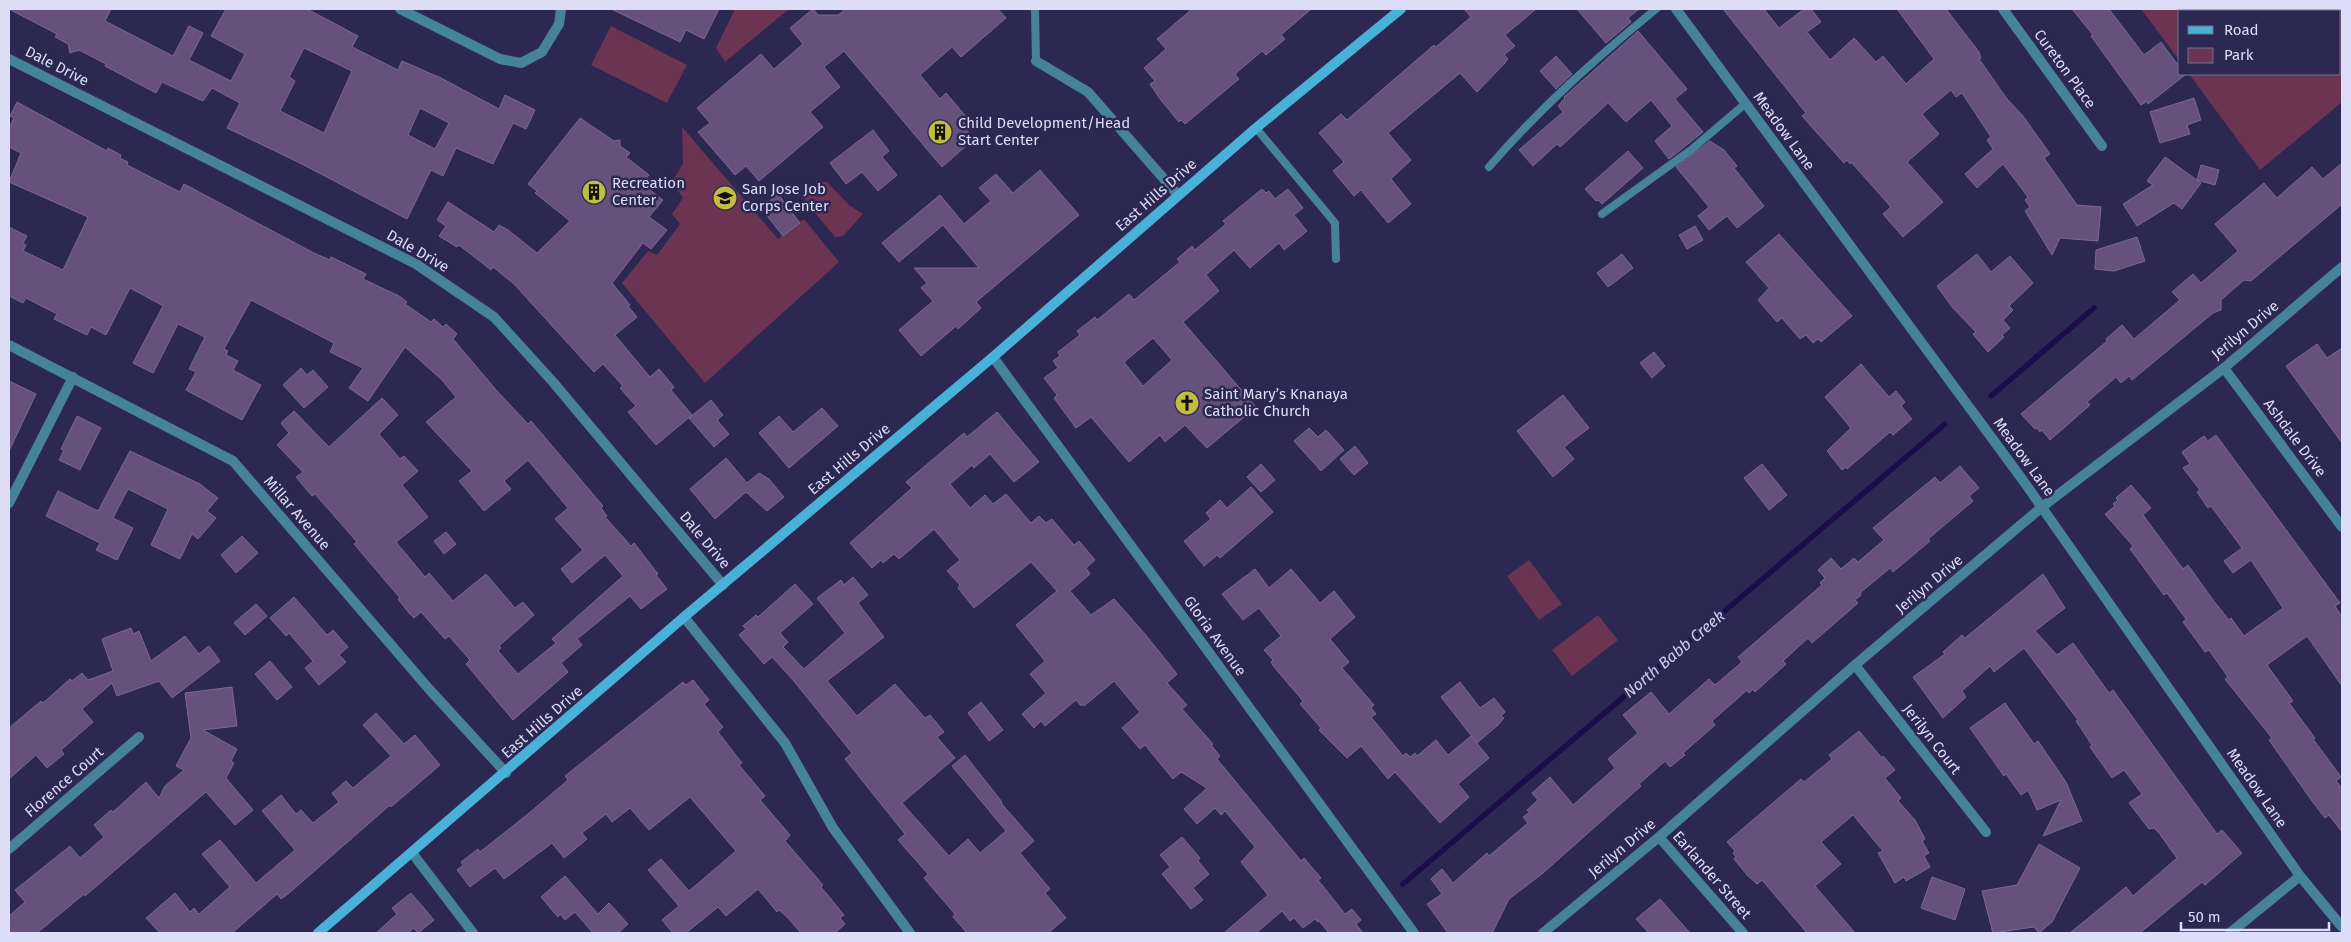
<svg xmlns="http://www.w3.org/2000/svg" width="2351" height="942" font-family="'Fira Sans',sans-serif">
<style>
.green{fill:#6b3453}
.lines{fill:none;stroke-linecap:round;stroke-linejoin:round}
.stream{stroke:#1c0d48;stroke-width:5.5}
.building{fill:#66517c;stroke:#7d6794;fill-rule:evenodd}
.lane{stroke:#46829a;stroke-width:8}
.street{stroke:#46829a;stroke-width:10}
.secondary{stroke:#49b0d7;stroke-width:10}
.labels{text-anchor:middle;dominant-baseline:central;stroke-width:5;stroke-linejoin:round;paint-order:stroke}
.street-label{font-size:15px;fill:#ddddf7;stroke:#2c2851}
.poi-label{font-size:15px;fill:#ddddf7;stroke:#2c2851;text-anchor:start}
.water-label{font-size:16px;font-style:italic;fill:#cdccf2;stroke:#2c2851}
</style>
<rect width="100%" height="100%" fill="#2c2851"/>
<!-- green -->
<path class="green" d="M735,9H789L725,62L716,48Z
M2141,9H2342V102L2260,170L2189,74H2340V11H2180V61Z
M611,26L687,65L667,103L591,65Z
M682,127L778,239L804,219L839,262L705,383L622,283L648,251L657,255L680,224L672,214L683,198L672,182L683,164Z
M821,182H827L849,205L863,214L843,236L835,237L805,201V195Z
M1529,560L1562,604L1539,620L1507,576Z
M1598,615L1618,640L1572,676L1552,650Z"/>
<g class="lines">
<!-- stream -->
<path class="stream" d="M1991,396L2094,308
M1403,884L1945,424"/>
</g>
<!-- building -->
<path class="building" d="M9,9H111L105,21L173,56L189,26L203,33L189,60L231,81L245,54L211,36L226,9H307L358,36L352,47L398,70L402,61L441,78L499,109L505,95L535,110L526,129L513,123L493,164L456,148L443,176L431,170L407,219L298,162L227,128L240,103L212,88L203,101L162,82L156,93L105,66L106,64L79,50L70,53L68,44L55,37L57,34ZM304,48L352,71L324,133L280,111L295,81L289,77ZM420,108L449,123L435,149L408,135Z
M611,9H719L704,39L686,30L680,42Z
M813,9L818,15H838L846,9H998L1006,18L961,57L952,47L920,75L940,99L946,93L969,120L963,125L974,139L942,167L844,51L824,67L840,87L810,112L823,127L759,181L746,166L735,175L698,132L710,123L697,108L761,54L774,69L803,44L790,28Z
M1192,9H1311L1281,35L1285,39L1266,55L1262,51L1235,74L1239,79L1185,124L1181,120L1179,122L1160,99L1150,84L1155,81L1144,68L1166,49L1157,39Z
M1464,9H1536L1505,35L1515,46L1504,55L1508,59L1505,63L1477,92L1460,73L1388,133L1411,160L1391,179L1411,204L1388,223L1361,190L1354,196L1333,171L1344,162L1319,133L1341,114L1347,120L1434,45L1436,47L1471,17Z
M1577,9H1639L1628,18L1631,22L1606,43Z
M1723,9H1764L1779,28L1804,9H1811L1821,22L1807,32L1830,60L1854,38L1876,62L1883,56L1906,84L1934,59L1897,9H1946L1979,52L1981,58L1979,59L2007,99L2023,116L2050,154L2044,158L2077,205L2101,207L2098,241L2060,238L2052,255L2025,211L2030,207L2025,200L2028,197L2003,164L1977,188L1965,174L1993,149L1987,140L1991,137L1962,93L1956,97L1951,90L1922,114L1939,134L1907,162L1943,202L1903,237L1883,214L1891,207L1851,162L1850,164L1847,160L1844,163L1802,116L1806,113Z
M2072,9H2109L2144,55L2161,42L2180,68V74L2185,75L2148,104L2147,101L2141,105L2091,36L2093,35Z
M1638,31L1687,89L1675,99L1703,132L1669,159L1655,141L1672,126L1651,100L1626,122L1608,103L1560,147L1557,144L1533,166L1519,150L1563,112L1558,106L1565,98L1564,97Z
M1556,56L1572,74L1556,89L1540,71Z
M2194,98L2201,120L2187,125L2190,134L2160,143L2150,112Z
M17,102L107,151L108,148L121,155L120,158L128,162L127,165L180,192L184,184L314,253L330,260L331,257L366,274L363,279L399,296L407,302L405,304L431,322L434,319L443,327L446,324L457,334L453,339L497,391L528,424L531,421L603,506L601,508L607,516L605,517L631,546L634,543L658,574L656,575L667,589L641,609L630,596L577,639L582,645L561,663L568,672L513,720L466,664L470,660L449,636L445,639L421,612L414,618L409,613L398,599L400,598L354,544L357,542L315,494L312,496L296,477L303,472L277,445L289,433L281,423L294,411L329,447L382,398L398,415L379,434L400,459L404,456L418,471L402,485L428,517L396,542L425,577L429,573L453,601L486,574L515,608L523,602L534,615L499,646L501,648L498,651L518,674L556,643L552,639L623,576L605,555L572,583L561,569L583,550L555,519L568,508L528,460L504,481L511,489L484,511L459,481L472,471L426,422L456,397L442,380L405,347L368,401L349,388L363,368L330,352L334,343L251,300L224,349L228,351L226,355L238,361L233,370L261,385L242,420L186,390L196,372L189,369L205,337L178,324L153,373L133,363L163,306L158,303L130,288L106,335L91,327L87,335L54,319L57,314L26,298L23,303L9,296V227L27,236L23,243L26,245L23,251L63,270L88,217L9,182L21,153L9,147V128L14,118L10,116Z
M580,118L614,141L620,140V146L630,153L626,157L649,175L642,184L663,200L649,217L667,230L651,249L643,243L612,283L630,305L628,306L637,317L615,335L650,377L659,369L674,387L671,390L692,415L656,445L628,412L636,406L620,388L623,386L603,364L594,372L514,284L493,267L491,270L459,245L457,247L439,236L446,226L437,220L448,202L494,232L499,225L508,230L537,253L570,221L535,193L537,191L528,184Z
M873,130L889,151L882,157L897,175L878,191L862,172L846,184L830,163Z
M1710,141L1724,150L1737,166L1734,168L1764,206L1737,228L1727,216L1709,230L1698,216L1709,207L1676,167Z
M1628,151L1643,168L1602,204L1598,200L1596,201L1585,189Z
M2165,157L2201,183L2182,209L2174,203L2137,226L2123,204L2153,185L2147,181Z
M2342,163V204L2251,281L2244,280L2221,300V310L2213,313L2132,380L2129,376L2121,383L2116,377L2087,402L2090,405L2050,440L2042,430L2040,432L2037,428L2035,429L2021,414L2107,341L2106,339L2122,325L2134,339L2180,300L2172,292L2193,274L2201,283L2238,251L2215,224L2264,183L2277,198L2312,167L2323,179Z
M2201,165L2219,170L2215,185L2197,180Z
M1040,170L1079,215L976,302L981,308L958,329L956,326L921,356L899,330L933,301L921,288L927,283L914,268H979L943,225L899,262L882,243L940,195L964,224L991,201L979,188L996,174L1013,193Z
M1262,189L1266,193L1269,191L1275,199L1288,189L1303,208L1294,215L1307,231L1284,250L1279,243L1250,268L1234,250L1206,275L1219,291L1183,322L1256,407L1207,448L1185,425L1165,442L1160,435L1129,462L1091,417L1076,428L1054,398L1057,395L1044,378L1058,368L1053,361L1060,356L1058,352L1080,335L1077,331L1095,317L1097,320L1129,294L1134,300L1180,262L1177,259L1192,246L1195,250L1226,224L1223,221ZM1153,338L1172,360L1143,386L1124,362Z
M778,194L800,223L783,236L761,208Z
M1695,226L1703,240L1687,249L1679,235Z
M1779,234L1852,316L1821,342L1818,339L1813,343L1806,335L1800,339L1782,318L1777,322L1758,300L1769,288L1746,262Z
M2137,237L2145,261L2114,271L2095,269L2096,250Z
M1622,254L1633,268L1608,287L1597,273Z
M1977,254L1991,272L2010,256L2033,283L2009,306L2013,310L2003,320L2010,328L2002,335L2004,337L1988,352L1973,334L1976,332L1952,307L1937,286Z
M2317,344L2327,358L2342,348V443L2286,366Z
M1654,352L1665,366L1652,378L1640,363Z
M1861,364L1889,397L1896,391L1905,402L1901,406L1912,419L1893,435L1890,432L1847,469L1846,467L1842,470L1827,451L1851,428L1825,397Z
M301,368L307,375L313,370L328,387L304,408L283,385Z
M9,381L36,394L9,451Z
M1563,395L1589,428L1564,447L1574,459L1553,477L1517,431Z
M711,400L723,415L717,420L729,434L714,447L689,418Z
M822,408L838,426L789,468L759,433L779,416L793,432Z
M997,412L1039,462L1014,482L990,454L974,468L972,465L950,484L970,508L985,495L993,504L1006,494L1031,523L1039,516L1046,523L1052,519L1074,545L1079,541L1095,560L1086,568L1090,574L1070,591L1091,615L1114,599L1145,634L1177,674L1167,683L1187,705L1182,709L1213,744L1211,745L1220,756L1217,759L1301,861L1304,858L1321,878L1318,880L1345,914L1352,909L1361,920L1356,924L1363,933H1329L1319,921L1318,922L1315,919L1303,928L1294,918L1290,921L1282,911L1256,933H1224L1268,895L1241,862L1255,847L1225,811L1221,815L1215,808L1197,824L1184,809L1207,788L1181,772L1173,779L1145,745L1140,749L1122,728L1140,712L1114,681L1084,706L1082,704L1081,706L1076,700L1045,726L1041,721L1034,728L1022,714L1046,693L1030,674L1045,661L1016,625L1057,591L1031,562L974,608L958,588L960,585L947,571L960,560L934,529L899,559L894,554L883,563L881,560L872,568L850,543L912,488L906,482L964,433L967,437Z
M77,416L101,428L80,470L59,460L64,450L61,449Z
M1309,428L1318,437L1326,430L1344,450L1321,471L1294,441Z
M2216,435L2340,603L2335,606L2342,617V686L2307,636L2267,665L2293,701L2289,703L2315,738L2313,739L2341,777L2336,781L2342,788V832L2329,815L2325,818L2312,801L2269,740L2272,738L2225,679L2228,677L2209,650L2205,652L2183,622L2186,619L2167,593L2164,595L2130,549L2133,546L2105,514L2115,506L2113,504L2118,500L2116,498L2131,485L2151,508L2143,515L2183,569L2188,565L2213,600L2229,620L2231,618L2244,636L2283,608L2251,560L2233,573L2224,561L2242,548L2211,506L2208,508L2197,492L2200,490L2183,468L2190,464L2182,452L2204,436L2208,441Z
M1355,446L1368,463L1354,475L1340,459Z
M130,451L200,484L218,498L207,511L216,518L198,539L192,534L180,559L151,545L168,509L128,489L113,518L133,528L117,560L96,550L100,543L46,516L58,491L98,511Z
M726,458L747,483L759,473L769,479L784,497L767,511L746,492L715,519L690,489Z
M1261,464L1275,480L1261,492L1247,477Z
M1762,464L1787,495L1769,510L1744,478Z
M1960,466L1979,488L1969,496L1973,501L1928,539L1930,541L1893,572L1890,568L1860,593L1861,595L1855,600L1858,603L1812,643L1808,638L1783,661L1786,664L1755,692L1753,689L1749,693L1747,690L1712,721L1715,725L1683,753L1685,755L1670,767L1665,761L1639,784L1641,786L1543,873L1509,899L1492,933H1448L1427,904L1442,894L1431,879L1442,869L1453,883L1487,853L1489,856L1528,823L1523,817L1530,812L1527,810L1538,800L1532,793L1550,777L1573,805L1615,768L1608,759L1638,733L1623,715L1651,692L1669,714L1709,679L1715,685L1742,662L1738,657L1822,585L1820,583L1825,578L1818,570L1831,558L1841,569L1854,558L1858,562L1884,540L1873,528L1935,477L1940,483Z
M1251,487L1273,512L1220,558L1217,555L1204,566L1184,541L1211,519L1206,513L1220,500L1227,508Z
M446,532L456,544L444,554L434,541Z
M242,536L258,553L236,573L221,555Z
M1255,569L1269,588L1291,569L1320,603L1334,591L1355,617L1330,639L1349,662L1342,668L1374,705L1371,708L1376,714L1371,717L1403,756L1406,753L1410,757L1415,753L1417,756L1436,740L1448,755L1471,736L1489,758L1458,784L1469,797L1440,823L1395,772L1388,779L1361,746L1347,758L1319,730L1321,728L1300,704L1303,701L1274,667L1271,662L1273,660L1264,650L1281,636L1259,608L1243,620L1222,594Z
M2043,574L2065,608L2035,631L2057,655L2073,643L2109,693L2113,690L2217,834L2222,830L2242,853L2205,885L2202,882L2140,933H2070L2126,887L2133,896L2177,858L2159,833L2154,828L2149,829L2129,803L2142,794L2124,770L2112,778L2090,747L2092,745L2076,721L2078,720L2024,648L1994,672L1990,666L1962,691L1966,697L1943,718L1913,677L1945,654L1943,652L1962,635L1965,638Z
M853,577L868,595L858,603L884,637L827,681L857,716L895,684L925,718L930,715L944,732L937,737L955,758L902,803L949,856L968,839L980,853L1006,831L952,766L965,755L1002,802L1001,803L1034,841L1020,853L1050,889L1045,893L1066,918L1048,933H967L953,917L955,914L924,878L928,874L898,840L905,834L845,759L852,753L793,680L772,657L764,664L739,635L746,629L743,626L756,615L758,617L795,584L813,604L780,633L788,642L783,647L804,669L845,633L817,598L841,580L844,585Z
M294,597L327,635L333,630L348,647L339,655L346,662L319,685L305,668L313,661L289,633L286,636L270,618Z
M256,604L267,616L245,635L234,623Z
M131,628L133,634L139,631L151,661L185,636L199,654L209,646L220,661L172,698L159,681L117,696L112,683L82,709L93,722L61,750L64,754L47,768L36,755L9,779V728L41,701L43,703L70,679L72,681L82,673L88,680L113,671L102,639Z
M270,661L292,687L277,700L255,674Z
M693,680L709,700L704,704L723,727L718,732L742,763L739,765L765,796L760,800L790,835L785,841L823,885L821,887L844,915L840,918L845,924L835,933H801L787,917L779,910L777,912L758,889L726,916L718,907L686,933H673L662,920L679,906L648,870L661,859L689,891L736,851L690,797L649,830L630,808L612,822L606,814L582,833L587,839L564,858L552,843L504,879L495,868L470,887L457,870L463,865L461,862L478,849L480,852L528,814L568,780L565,776L658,702L683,682L686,685Z
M1460,682L1480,708L1494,698L1505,712L1501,716L1504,718L1498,725L1477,743L1441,697Z
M232,687L237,726L203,730L237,749L231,761L234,763L226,778L253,810L235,825L206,792L85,896L84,894L37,933H9V916L25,902L15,890L70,846L80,858L104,837L94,825L111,810L113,812L146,782L159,798L165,786L184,770L176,766L191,738L185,693Z
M981,702L1003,730L989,741L968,713Z
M2005,703L2034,744L2038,741L2066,782L2082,821L2043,836L2061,800L2037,810L2028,790L2021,795L2006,774L2004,776L1970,728Z
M376,713L404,744L415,735L440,765L391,807L390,805L288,894L281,899L277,894L232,933H160L146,918L175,893L190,912L194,908L199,914L230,887L202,854L220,840L256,883L295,850L262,811L281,795L296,814L301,810L313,823L339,802L332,793L346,781L353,788L391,756L363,725Z
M1859,731L1882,758L1883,756L1895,770L1885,778L1901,798L1898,801L1915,820L1925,839L1922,841L1929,853L1924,856L1930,867L1906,881L1904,877L1895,883L1878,853L1883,851L1853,815L1821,842L1841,864L1815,886L1855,933H1807L1762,880L1757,884L1747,875L1734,859L1736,857L1733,853L1735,851L1727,842L1801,779L1804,782L1832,759L1829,755Z
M1182,837L1200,858L1198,861L1209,874L1193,888L1203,900L1191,909L1162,874L1170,867L1160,855Z
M2039,844L2080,868L2052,922L2039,933L2034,927L1993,933L1982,891L2017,885Z
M565,876L598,914L609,903L628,924L618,933H593L575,912L565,920L560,914L558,917L541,897Z
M1932,877L1965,889L1955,920L1921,908Z
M411,893L434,920L418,933L414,928L408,933H376L397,914L392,908Z
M1660,899L1690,933H1649L1636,919Z"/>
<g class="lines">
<!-- lane -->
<path class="lane" d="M1035,9L1036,61
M1256,128L1335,223L1336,259
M1489,167C1541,107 1595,59 1656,9
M1602,214L1691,150L1746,103"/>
<!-- street -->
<path class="street" d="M400,9L500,59L521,63L542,52L559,24L561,9
M1676,9L2022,479L2300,876L2342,927
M2003,9L2102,146
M9,59L416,264L494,317L553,382L723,585
M1036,61L1088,92L1178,195
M9,345L233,461L429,689L506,773
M993,357L1414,933
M2224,368L2342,527
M9,503L73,377
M684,617L785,743L833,828L910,933
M1855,665L1986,832
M1659,837L1743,933
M9,849L139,737
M413,854L473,933
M1543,933L1659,837L1855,665L2042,507L2224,368L2342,267
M2230,933L2300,876"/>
<!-- secondary -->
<path class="secondary" d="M318,933L684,617L993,357L1256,128L1401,9"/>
</g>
<!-- icons -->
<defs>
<symbol id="building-disc" viewBox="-11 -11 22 22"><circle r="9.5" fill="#c3bd3e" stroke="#2c2851"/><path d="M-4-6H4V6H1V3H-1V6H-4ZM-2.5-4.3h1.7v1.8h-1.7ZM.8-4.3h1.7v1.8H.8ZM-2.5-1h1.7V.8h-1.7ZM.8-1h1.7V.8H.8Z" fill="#111"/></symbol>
<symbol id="school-disc" viewBox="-11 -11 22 22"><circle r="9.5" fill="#c3bd3e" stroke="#2c2851"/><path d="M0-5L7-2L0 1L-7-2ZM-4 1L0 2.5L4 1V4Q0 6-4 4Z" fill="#111"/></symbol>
<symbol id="church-disc" viewBox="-11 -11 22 22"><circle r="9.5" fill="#c3bd3e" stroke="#2c2851"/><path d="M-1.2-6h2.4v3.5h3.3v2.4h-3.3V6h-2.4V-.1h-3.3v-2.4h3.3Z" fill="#111"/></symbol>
</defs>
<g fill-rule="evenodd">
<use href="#building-disc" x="926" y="118" width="28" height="28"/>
<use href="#building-disc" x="580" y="178" width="28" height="28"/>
<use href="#school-disc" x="711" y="184" width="28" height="28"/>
<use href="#church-disc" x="1173" y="389" width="28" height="28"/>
</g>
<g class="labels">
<!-- street labels -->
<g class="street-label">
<text transform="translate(57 66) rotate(27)">Dale Drive</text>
<text transform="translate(2065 69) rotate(54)">Cureton Place</text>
<text transform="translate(1784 131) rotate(54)">Meadow Lane</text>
<text transform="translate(1156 195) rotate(-41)">East Hills Drive</text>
<text transform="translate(418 251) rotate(30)">Dale Drive</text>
<text transform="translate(2245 330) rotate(-40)">Jerilyn Drive</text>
<text transform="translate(2295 438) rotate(53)">Ashdale Drive</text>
<text transform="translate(2024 457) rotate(54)">Meadow Lane</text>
<text transform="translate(849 459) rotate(-40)">East Hills Drive</text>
<text transform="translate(297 513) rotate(49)">Millar Avenue</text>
<text transform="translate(705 540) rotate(50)">Dale Drive</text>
<text transform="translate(1929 584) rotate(-40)">Jerilyn Drive</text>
<text transform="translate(1215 636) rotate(54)">Gloria Avenue</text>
<text transform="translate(542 722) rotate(-41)">East Hills Drive</text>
<text transform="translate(1932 739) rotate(52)">Jerilyn Court</text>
<text transform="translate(64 782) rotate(-41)">Florence Court</text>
<text transform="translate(2257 788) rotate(55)">Meadow Lane</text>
<text transform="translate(1622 848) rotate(-40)">Jerilyn Drive</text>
<text transform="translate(1712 875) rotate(49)">Earlander Street</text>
</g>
<!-- poi labels -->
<g class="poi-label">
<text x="958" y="123">Child Development/Head<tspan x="958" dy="17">Start Center</tspan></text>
<text x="612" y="183">Recreation<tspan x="612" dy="17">Center</tspan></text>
<text x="742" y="189">San Jose Job<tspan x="742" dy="17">Corps Center</tspan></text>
<text x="1204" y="394">Saint Mary’s Knanaya<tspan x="1204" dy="17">Catholic Church</tspan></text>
</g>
<!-- water labels -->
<g class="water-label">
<text transform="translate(1674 654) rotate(-40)">North Babb Creek</text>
</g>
</g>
<!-- border -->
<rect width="2351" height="942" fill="none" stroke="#ddddf7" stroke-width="20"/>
<!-- legend -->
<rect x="2178" y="10" width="162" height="65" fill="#2c2851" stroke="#737093"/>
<rect x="2188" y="26" width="25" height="8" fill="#49b0d7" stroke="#737093"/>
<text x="2224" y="35" font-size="15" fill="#ddddf7">Road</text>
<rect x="2188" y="48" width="25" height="15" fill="#6b3453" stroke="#737093"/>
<text x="2224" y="60" font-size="15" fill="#ddddf7">Park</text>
<!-- scale -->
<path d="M2181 922v8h148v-8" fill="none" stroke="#ddddf7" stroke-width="2.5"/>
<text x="2188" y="922" font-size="15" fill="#ddddf7" stroke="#2c2851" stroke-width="4" paint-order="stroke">50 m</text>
</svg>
